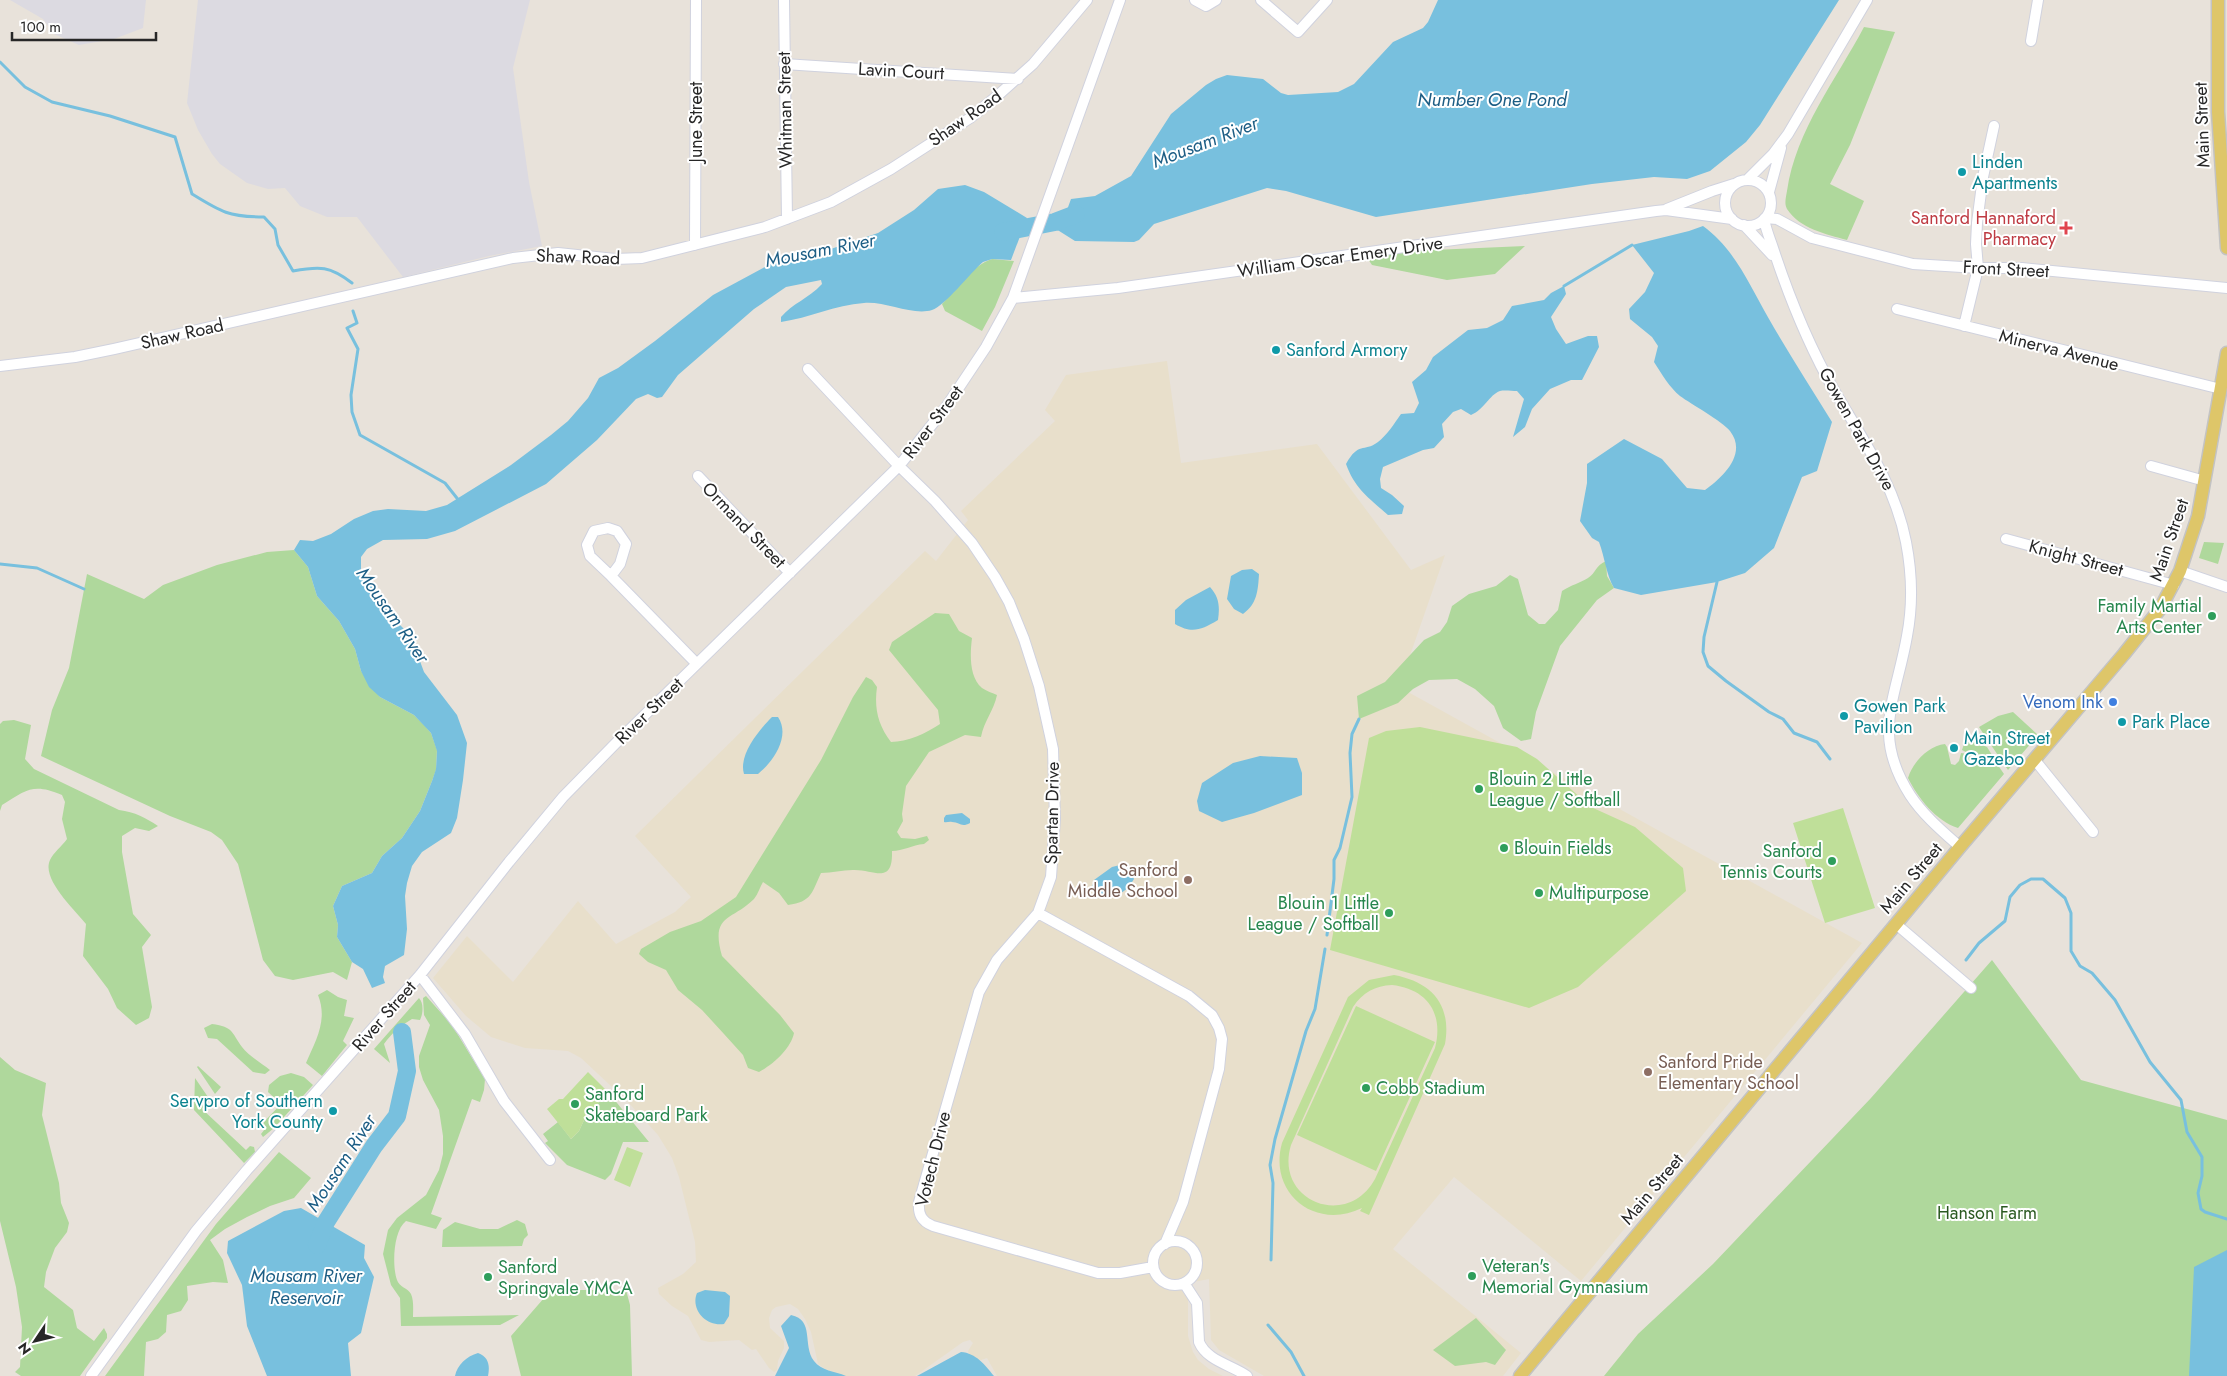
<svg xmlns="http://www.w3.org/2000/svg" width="2227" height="1376" font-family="Jost,sans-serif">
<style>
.industrial{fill:#dcdae1}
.education{fill:#e8dfcb}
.green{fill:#afd89c}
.pitch{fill:#bfdf99;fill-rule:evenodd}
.water{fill:#78c0de}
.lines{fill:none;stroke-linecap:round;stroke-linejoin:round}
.stream{stroke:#78c0de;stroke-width:3}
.river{stroke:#78c0de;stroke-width:18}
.minor-casing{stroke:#d0d2de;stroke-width:12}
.major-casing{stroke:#c3c3c3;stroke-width:15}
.minor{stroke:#fff;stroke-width:10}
.major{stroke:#dec669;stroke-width:12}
.culture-dot{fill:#0f9aa8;stroke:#fff;stroke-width:2}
.health-dot{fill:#e0444e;stroke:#fff;stroke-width:2}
.leisure-dot{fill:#2e9e5b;stroke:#fff;stroke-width:2}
.shop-dot{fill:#3f7fe0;stroke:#fff;stroke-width:2}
.education-dot{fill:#8d6e63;stroke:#fff;stroke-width:2}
.labels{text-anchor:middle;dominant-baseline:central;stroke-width:4;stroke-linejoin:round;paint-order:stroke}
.street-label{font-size:18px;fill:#272727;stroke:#fff}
.culture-label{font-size:18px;fill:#0d838f;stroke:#fff;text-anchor:start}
.health-label{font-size:18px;fill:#be3a42;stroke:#fff;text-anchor:end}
.leisure-label{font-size:18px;fill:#27864d;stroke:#fff;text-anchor:start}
.shop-label{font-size:18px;fill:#366cbe;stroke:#fff;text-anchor:end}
.education-label{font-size:18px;fill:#785e54;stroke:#fff;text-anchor:end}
.park-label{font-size:18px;fill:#2b5a21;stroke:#fff}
.water-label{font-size:19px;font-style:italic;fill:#1d5e85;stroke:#fff}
</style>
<rect width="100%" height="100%" fill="#e8e2da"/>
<!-- industrial -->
<path class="industrial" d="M10,0H146L143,28L114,39L79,45L54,34L43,19Z
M198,0H530L513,68L529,182L542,246L489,256L403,277L357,217H327L300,206L285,188L268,189L247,183L220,164L212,154L198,130L187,103Z"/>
<!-- education -->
<path class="education" d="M1167,361L1181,463L1317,444L1411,570L1445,555L1399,687L1862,943L1581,1281L1454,1177L1393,1249L1521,1353L1503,1376H1264L1219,1350L1211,1340L1209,1279L1188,1283V1336L1193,1352L1198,1360L1209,1369L1223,1376H997L987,1358L981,1360L970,1357L968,1351L973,1343L970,1340L963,1342L915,1376H842L827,1370L818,1364L811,1332L805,1319L798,1309L790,1304L776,1307L772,1310L769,1318L770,1328L784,1341V1348L778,1361L777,1370L774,1372L769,1368L756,1349L752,1350L739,1340L709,1342L701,1340L688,1316L672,1306L659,1294L658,1288L683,1274L696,1262L695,1242L679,1177L672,1158L658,1135L627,1101L581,1058L568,1051L525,1048L491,1037L466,1016L433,978L467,936L513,982L578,901L616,944L675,912L691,897L635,836L925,551L936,561L968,520L961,511L1055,421L1045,410L1066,375Z"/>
<!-- green -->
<path class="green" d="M1864,27L1895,32L1850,145L1830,184L1864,201L1847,240C1826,234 1800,229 1787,209C1784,204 1786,197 1787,191C1796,130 1836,80 1864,27Z
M1525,246L1495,274L1447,280L1372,265L1364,253Z
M992,259L1014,261L995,307L982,331L945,311L942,304C957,288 971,266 992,259Z
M2204,542L2224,543L2218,564L2199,558Z
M294,550L308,567L317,596L339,621L355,649L361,671L380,697L414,715L424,725L431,733L437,750L436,770L432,781L420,811L402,838L382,856L372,873L342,886L333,906L338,925L337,937L352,962L347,980L333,972L293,980L275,976L263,960L238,864L222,840L211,832L170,816L41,756L52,710L69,668L87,574L144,599L163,585L217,565L267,552Z
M1606,561L1607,576L1614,588L1597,600L1560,646L1536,712L1531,739L1521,741L1503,728L1494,706L1475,689L1457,679L1429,680L1413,689L1398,703L1359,719L1357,696L1385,682L1424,640L1440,632L1447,622L1452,606L1469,594L1496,586L1510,575L1518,579L1528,615L1539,624H1545L1558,610L1562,591C1571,585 1580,583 1588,578C1596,573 1595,566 1606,561Z
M935,613L949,614L959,631L972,638C970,654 969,677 982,688C986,691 993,693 997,695C994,710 984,721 981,737L965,735L929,752L906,786L902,814L903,821L897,832L901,838L915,839L927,836L929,840L924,844C912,845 903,851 892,851C893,886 874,869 853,870C842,870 832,873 821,873C812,892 812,902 788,905L779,893L763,882C760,887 758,894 754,899C732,921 710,914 722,956L780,1015L794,1033C791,1048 774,1064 759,1072L748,1068L743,1055L724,1034L702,1010L678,990L666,970L648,962L639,954L641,949L670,932L701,921L736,897L821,760L853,697L866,677L872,680L877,687C874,708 878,725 891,742C907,742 927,733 940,724L938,710L889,650L892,642Z
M2013,712L2038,735L2008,770L1991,745V737L1983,733L1979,727L1998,716Z
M14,720L31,725L25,759L34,769L119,810C135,812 146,818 158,826L149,831L135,828L122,836V852L133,914L151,935L142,947L152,1007L149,1018L136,1025L117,1008L108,989L83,956L86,924C75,910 41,879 50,860C53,853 62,846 67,839L62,819L65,802L62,795C34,783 27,789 2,805L0,811V724L3,721Z
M1978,734L1980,744L1987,747L1992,755L1970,754L1962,750L1964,744Z
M1945,744L1947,747L1951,764L1955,765L1959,761L1961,753L1993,758L2004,774L1958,828C1936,821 1918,798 1908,778C1913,762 1928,746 1945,744Z
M1992,960L2081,1080L2227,1120V1376H1604L1638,1334L1713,1264L1871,1098Z
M327,990L338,997L347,1000L344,1016L354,1018L343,1041L347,1045L322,1076L306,1063C316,1040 328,1020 318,995Z
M426,996L452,1025L485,1079L484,1090L480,1102L472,1099L431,1214L442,1218L436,1229L406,1221C393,1231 392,1266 397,1280C399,1287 408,1288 411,1294C414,1301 413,1310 413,1317L519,1315L500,1325L401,1326L400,1298L391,1285L383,1254L388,1230L397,1218L426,1195L439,1170L443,1154V1136L439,1110L423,1080L419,1067V1056L430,1025L424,1015L423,998Z
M419,998C424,1003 423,1014 420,1020L412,1019C400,1026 392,1033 384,1044L390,1063L374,1049Z
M212,1024C234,1027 231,1032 242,1047C249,1056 261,1063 270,1070L265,1074L253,1072L217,1039L208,1038L204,1028Z
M0,1057L15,1070L46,1083L42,1115L59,1183L61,1203L69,1223L67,1232L55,1248L46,1272L44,1287L73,1310L77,1328L94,1341L104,1328L107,1334V1338L80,1376H21L15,1372L20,1367L22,1327L16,1287L0,1221Z
M198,1066L221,1087L215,1094L197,1067Z
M291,1073L304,1077L313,1085L274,1128L263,1137L261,1134L265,1129L261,1125L281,1104L268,1092L269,1085L280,1076Z
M195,1078L210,1100L202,1109L246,1150L250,1146L254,1147L255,1152L244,1163L194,1110Z
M608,1092L649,1142H623L611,1174L605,1180L567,1165L545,1143L548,1141L543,1134L558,1122L571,1139L579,1131L585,1118Z
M279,1152L311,1178L294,1198L270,1206L247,1217L225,1229L210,1240L223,1260L228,1283L213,1282L187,1286L188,1300L181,1311L167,1315L166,1332L158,1339L146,1342L144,1376H105L216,1224Z
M517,1220L525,1224L528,1235L524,1239L522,1246L442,1247L443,1230L455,1222L480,1229H498Z
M551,1290H626L630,1305L632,1376H521L511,1336Z
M1476,1318L1506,1350L1495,1365L1486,1362L1455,1366L1433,1350Z"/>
<!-- pitch -->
<path class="pitch" d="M1420,727L1517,747L1537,759L1591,807L1635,827L1683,868L1686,891L1578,987L1529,1008L1330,950L1369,738L1386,731Z
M1843,808L1875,908L1825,923L1793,823Z
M1394,975C1431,982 1452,1004 1445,1044L1369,1215L1360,1211L1362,1208C1315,1231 1268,1193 1282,1143L1348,997L1369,980ZM1392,985C1427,989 1444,1013 1435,1048L1375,1179C1347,1230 1274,1201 1291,1145L1353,1007C1363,992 1375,986 1392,985Z
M1356,1006L1435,1042L1376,1171L1297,1135Z
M588,1072L608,1092L585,1118L579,1131L571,1139L547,1109L559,1099H563Z
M627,1147L643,1153L630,1187L614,1180Z"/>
<!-- water -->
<path class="water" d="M1438,0H1839L1760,125L1746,142L1710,171L1687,179L1654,177L1592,184L1376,217L1286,191L1267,188L1154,224L1139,240L1134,242L1075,241L1056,229L1055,222L1058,212L1067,210L1071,199L1095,196L1131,176L1171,114L1206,85L1216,79L1227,75L1263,79L1281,93L1288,95L1338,92L1354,84L1393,42L1423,28L1428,22Z
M965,185L984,192L1027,218L1011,260L992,259L983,262C970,273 945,306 932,310C913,316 885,301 864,303C835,305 809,318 781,322V317C793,303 808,299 822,284L821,280L786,287L754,309L678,375L662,397L657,398L648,394L636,399L597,440L546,484L455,531L427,539L383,540L367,549L361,557V570L382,599L388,613L407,632L414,645L424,672L457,715L467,743L463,780L457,818L451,833L422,852L412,866L407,883L405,896L407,929L404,955L385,966L383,977L385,983L372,988L363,969L352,962L337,937L338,925L333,906L342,886L372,873L382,856L402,838L420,811L432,781L436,769L437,751L431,733L414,715L380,697L369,687L361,671L355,649L339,621L317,596L308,567L294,550L300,540L313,541L331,534L354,519L373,511L388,509L426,511L447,505L511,465L551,435L568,421L588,398L599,378L618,368L655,341L713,295L778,260L813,255L878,233L914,210L938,189Z
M1703,226C1735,249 1750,286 1769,319C1789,354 1811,388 1832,422L1817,471L1802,477L1774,548L1745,573L1717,582L1641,595L1614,588C1606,574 1605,558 1599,542L1592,538L1580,521L1587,483V464L1624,439L1662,459L1687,488L1705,490C1722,478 1748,454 1730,431C1722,421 1691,404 1680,396C1670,388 1661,373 1654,362L1658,346L1652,337L1630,319L1629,309L1645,292L1654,273L1632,245L1689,231Z
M1564,286L1566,294L1551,317L1556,329L1566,344L1588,336H1597L1599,347L1582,380H1571L1550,389L1532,409L1525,427L1513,437L1524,399L1517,391C1512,391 1504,390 1500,391C1489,395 1485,409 1471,415L1461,409L1453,412L1442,424L1444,437L1434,448L1423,450L1383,467L1380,479L1381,488L1392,495L1404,506L1402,514L1388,515C1369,498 1355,489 1346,464C1359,441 1363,453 1378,442C1387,435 1394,424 1401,414L1414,413L1419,403L1412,382L1426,370L1433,357L1468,330L1487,328L1503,320L1512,306L1544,300L1551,293Z
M1252,569L1259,574C1258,591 1257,604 1243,614L1234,609L1227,599L1231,576L1242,570Z
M1210,587C1219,597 1220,606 1218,620C1201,630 1192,634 1175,624V610L1186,600Z
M772,717H778C791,736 773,762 758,774H744C738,755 760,729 772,717Z
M1260,756L1297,758L1302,773V795L1254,813L1222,822L1199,811L1197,801L1202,783L1233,763Z
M962,813L970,819V823C961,828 960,822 952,822C949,821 947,823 944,822V818L946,815Z
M1120,865L1128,866L1134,879C1125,894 1114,900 1096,896L1092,887L1094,880L1112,867Z
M301,1208L365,1245L364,1258L374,1277L361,1333L348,1343L351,1376H267L247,1326L242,1285L227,1253L228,1241L284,1211Z
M2227,1250V1376H2189L2194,1267Z
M705,1290L725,1292L730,1296L729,1316L724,1324C707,1327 690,1310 697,1293Z
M791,1315C815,1320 802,1345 814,1361C821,1371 835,1371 846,1376H775L789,1348L781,1326Z
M961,1352C976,1353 985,1365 994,1376H917Z
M478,1353C489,1357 490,1366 488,1376H455C457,1365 467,1356 478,1353Z"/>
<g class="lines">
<!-- stream -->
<path class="stream" d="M0,62L25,87L52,102L110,116L175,137L192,194C221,212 229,217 264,217L275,229L278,245L293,271C320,266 330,266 352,283
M1564,286L1632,245
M353,311L357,323L347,328L358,349L351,395L352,412L360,435L445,483L460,502
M0,564L37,568L84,589
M1717,582L1704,637L1703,652L1708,666L1726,681L1769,712L1783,719L1794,733L1817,742L1830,759
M1327,935L1334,879V860L1340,848L1352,797L1350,753L1352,734L1359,719
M1966,960L1979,943L2005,921L2010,897L2020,885L2031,879H2043L2065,898L2071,913V951L2080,966L2092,973L2115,1000L2150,1062L2181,1100L2187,1132L2202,1157V1176L2198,1193L2201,1209L2205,1212L2227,1219
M1271,1260L1273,1183L1270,1165L1275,1139L1306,1031L1315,1009L1325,949
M1268,1325L1291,1352L1304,1376"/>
<!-- river -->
<path class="river" d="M1003,232L1055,222L1076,214
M317,1245L326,1222L374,1146L397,1116L407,1071L402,1032"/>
<defs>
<path id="minor" d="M784,0L787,219
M1195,0L1206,6L1216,0
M1261,0L1298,32L1327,0
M2031,41L2038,0
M784,64L1018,79
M1725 203a23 23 0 1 1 46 0a23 23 0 1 1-46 0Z
M1747,180L1773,154L1788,134L1867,0
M1769,192L1781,148
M1667,209L1712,191L1734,184
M1765,218L1777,219L1812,238L1913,264L1978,268H2022L2227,288
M1764,219C1766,230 1770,239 1773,248C1789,297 1809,346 1834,390C1863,440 1895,485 1906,542C1912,573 1913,605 1907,636C1896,699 1871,734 1910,795C1923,815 1942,831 1960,847
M1744,225L1772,255
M695,245L696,0
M1013,298L1118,288L1656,211L1666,210L1732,219
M1897,309L2221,389
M1964,326L1978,268L1976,244L1977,223L1983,177L1994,126
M0,366L75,357L114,349L513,258L558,253L615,259L642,258L765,227L831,202L891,169L970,118L996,97L1033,64L1087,0
M808,369L899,466L935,501L972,543L995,577L1009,602L1024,639L1039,686L1053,749L1055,819L1051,877L1038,913L997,960L979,992L919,1202C918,1214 921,1221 933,1226L1098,1273H1120L1153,1267
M2151,466L2205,481
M698,476L790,573
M608,528L617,531L626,544L620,564L611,576L590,556L587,545L594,531Z
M2006,539L2174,585
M2180,571L2227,587
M611,576L697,664
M2034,759L2093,832
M1038,913L1189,996L1212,1015L1219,1028L1222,1039L1219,1069L1183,1202L1165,1244
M1896,924L1971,988
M420,975L465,1034L504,1101L550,1160
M1153 1263a22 22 0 1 1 44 0a22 22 0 1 1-44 0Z
M1184,1283L1197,1303L1199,1342C1207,1361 1232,1365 1247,1376
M91,1376L196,1231L247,1170L420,975L509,862L563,797L615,744L899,466L946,407L986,347L1013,298L1120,0"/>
<path id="major" d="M2218,0V112L2227,248
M1520,1376L1960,847L2124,654L2160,609L2180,571L2198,516L2227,353"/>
</defs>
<!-- minor casing -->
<use href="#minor" class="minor-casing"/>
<!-- major casing -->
<use href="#major" class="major-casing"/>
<!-- minor -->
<use href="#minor" class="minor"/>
<!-- major -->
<use href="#major" class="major"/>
</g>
<!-- markers -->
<g class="culture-dot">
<circle cx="1962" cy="172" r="5"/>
<circle cx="1276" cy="350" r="5"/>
<circle cx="1844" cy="716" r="5"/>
<circle cx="2122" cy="722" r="5"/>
<circle cx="1954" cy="748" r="5"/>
<circle cx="333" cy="1111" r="5"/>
</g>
<path class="health-dot" d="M2063.5 220.5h5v5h5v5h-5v5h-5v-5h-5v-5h5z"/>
<g class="leisure-dot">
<circle cx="2212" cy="616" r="5"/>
<circle cx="1479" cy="789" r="5"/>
<circle cx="1504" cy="848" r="5"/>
<circle cx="1832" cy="861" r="5"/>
<circle cx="1539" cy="893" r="5"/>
<circle cx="1389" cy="913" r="5"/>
<circle cx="1366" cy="1088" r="5"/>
<circle cx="575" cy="1104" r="5"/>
<circle cx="1472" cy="1276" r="5"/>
<circle cx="488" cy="1277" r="5"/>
</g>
<circle class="shop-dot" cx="2113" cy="702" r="5"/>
<g class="education-dot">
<circle cx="1188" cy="880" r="5"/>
<circle cx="1648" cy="1072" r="5"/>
</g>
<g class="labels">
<!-- street labels -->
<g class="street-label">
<text transform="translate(901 71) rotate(3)">Lavin Court</text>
<text transform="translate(785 110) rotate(-91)">Whitman Street</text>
<text transform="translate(965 118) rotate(-35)">Shaw Road</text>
<text transform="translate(696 122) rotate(-90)">June Street</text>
<text transform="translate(2202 125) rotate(-92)">Main Street</text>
<text transform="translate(578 257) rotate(2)">Shaw Road</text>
<text transform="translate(1340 257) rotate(-8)">William Oscar Emery Drive</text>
<text transform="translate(2006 269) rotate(3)">Front Street</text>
<text transform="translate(182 334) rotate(-13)">Shaw Road</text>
<text transform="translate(2059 350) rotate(14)">Minerva Avenue</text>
<text transform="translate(933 422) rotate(-53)">River Street</text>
<text transform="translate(1857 429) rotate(61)">Gowen Park Drive</text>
<text transform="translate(744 525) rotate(46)">Ormand Street</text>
<text transform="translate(2169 540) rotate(-71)">Main Street</text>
<text transform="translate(2076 558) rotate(15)">Knight Street</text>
<text transform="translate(649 711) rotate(-44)">River Street</text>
<text transform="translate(1052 813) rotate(-89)">Spartan Drive</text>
<text transform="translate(1911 878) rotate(-50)">Main Street</text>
<text transform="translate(384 1016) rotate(-49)">River Street</text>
<text transform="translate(933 1159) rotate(-76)">Votech Drive</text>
<text transform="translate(1652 1189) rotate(-50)">Main Street</text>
</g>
<!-- culture labels -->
<g class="culture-label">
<text x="1972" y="162">Linden<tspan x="1972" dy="21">Apartments</tspan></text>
<text x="1286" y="350">Sanford Armory</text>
<text x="1854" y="706">Gowen Park<tspan x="1854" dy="21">Pavilion</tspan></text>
<text x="2132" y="722">Park Place</text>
<text x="1964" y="738">Main Street<tspan x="1964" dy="21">Gazebo</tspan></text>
<text x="323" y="1101" text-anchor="end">Servpro of Southern<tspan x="323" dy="21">York County</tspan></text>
</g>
<!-- health labels -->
<g class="health-label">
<text x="2056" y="218">Sanford Hannaford<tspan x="2056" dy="21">Pharmacy</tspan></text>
</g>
<!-- leisure labels -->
<g class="leisure-label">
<text x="2202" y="606" text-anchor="end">Family Martial<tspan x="2202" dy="21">Arts Center</tspan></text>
<text x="1489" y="779">Blouin 2 Little<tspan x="1489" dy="21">League / Softball</tspan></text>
<text x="1514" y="848">Blouin Fields</text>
<text x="1822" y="851" text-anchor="end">Sanford<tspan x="1822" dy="21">Tennis Courts</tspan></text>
<text x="1549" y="893">Multipurpose</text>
<text x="1379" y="903" text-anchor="end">Blouin 1 Little<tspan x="1379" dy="21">League / Softball</tspan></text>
<text x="1376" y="1088">Cobb Stadium</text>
<text x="585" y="1094">Sanford<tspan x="585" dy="21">Skateboard Park</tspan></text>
<text x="1482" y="1266">Veteran's<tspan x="1482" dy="21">Memorial Gymnasium</tspan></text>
<text x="498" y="1267">Sanford<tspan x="498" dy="21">Springvale YMCA</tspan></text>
</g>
<!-- shop labels -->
<g class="shop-label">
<text x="2103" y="702">Venom Ink</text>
</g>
<!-- education labels -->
<g class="education-label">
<text x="1178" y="870">Sanford<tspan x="1178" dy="21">Middle School</tspan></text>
<text x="1658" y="1062" text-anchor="start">Sanford Pride<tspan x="1658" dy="21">Elementary School</tspan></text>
</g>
<!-- park labels -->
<g class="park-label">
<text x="1987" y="1213">Hanson Farm</text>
</g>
<!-- water labels -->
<g class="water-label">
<text x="1492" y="99">Number One Pond</text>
<text transform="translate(1205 142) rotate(-21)">Mousam River</text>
<text transform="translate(820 250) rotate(-11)">Mousam River</text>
<text transform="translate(393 615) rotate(55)">Mousam River</text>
<text transform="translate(341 1163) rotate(-57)">Mousam River</text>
<text x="306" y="1275">Mousam River<tspan x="306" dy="22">Reservoir</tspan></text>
</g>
</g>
<!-- north arrow -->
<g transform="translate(35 1341) rotate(235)" stroke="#ffffff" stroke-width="4" paint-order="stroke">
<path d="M0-4L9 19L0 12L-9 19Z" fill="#272727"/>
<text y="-8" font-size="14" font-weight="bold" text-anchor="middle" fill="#272727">N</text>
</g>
<!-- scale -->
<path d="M12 32v8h144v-8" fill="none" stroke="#272727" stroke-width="2.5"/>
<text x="20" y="32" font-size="15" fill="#272727" stroke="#ffffff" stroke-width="4" paint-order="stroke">100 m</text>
</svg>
